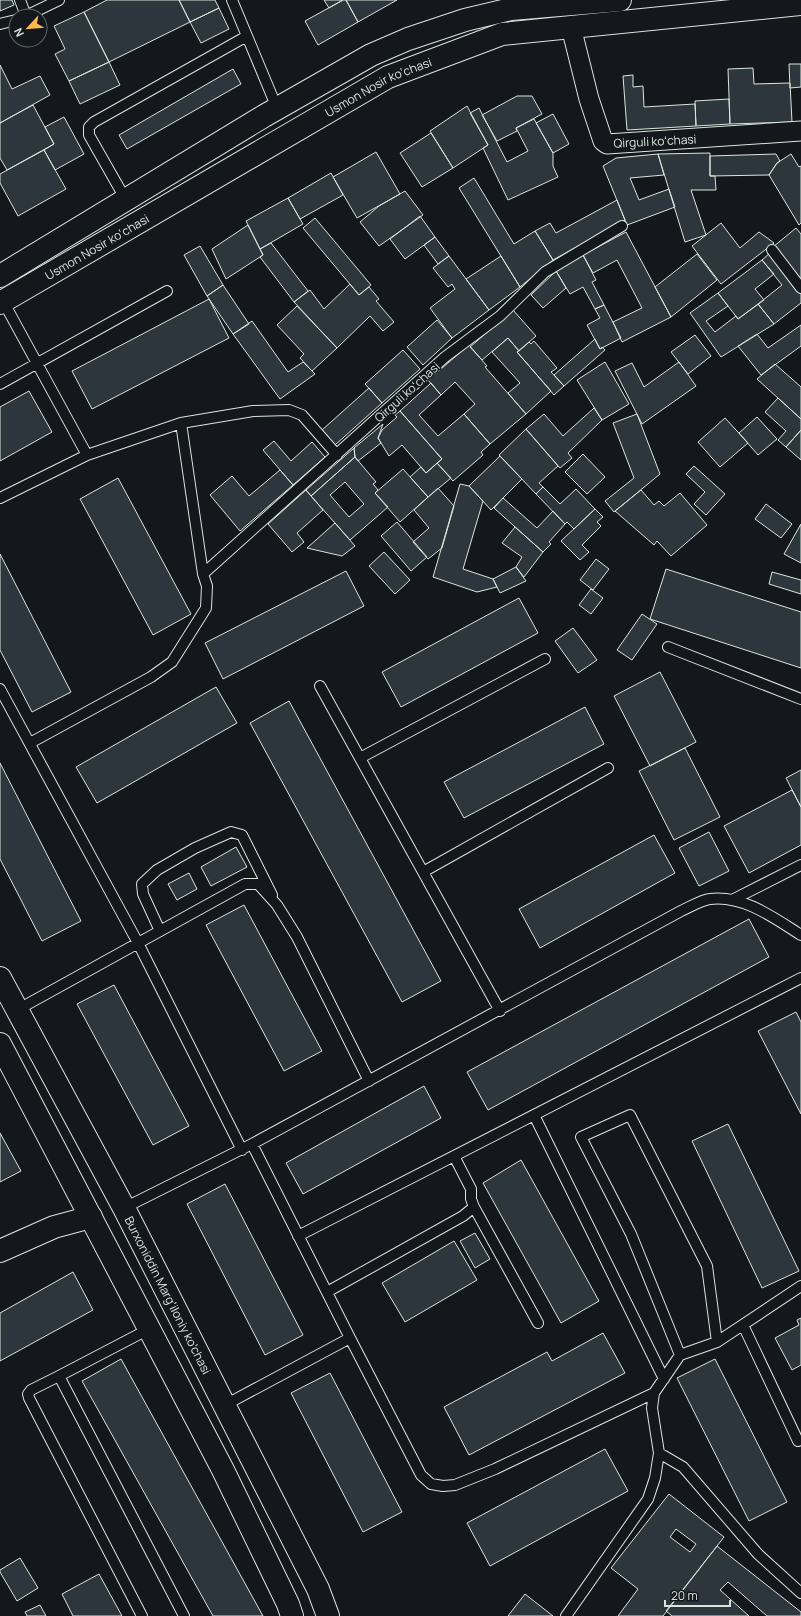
<svg xmlns="http://www.w3.org/2000/svg" width="801" height="1616" font-family="Manrope,sans-serif">
<style>
.building{fill:#2c363c;stroke:#d8e6dc;fill-rule:evenodd}
.lines{fill:none;stroke-linecap:round;stroke-linejoin:round}
.service-casing{stroke:#d8e6dc;stroke-width:12}
.minor-casing{stroke:#d8e6dc;stroke-width:21}
.tertiary-casing{stroke:#d8e6dc;stroke-width:24}
.primary-casing{stroke:#d8e6dc;stroke-width:24}
.service{stroke:#14181c;stroke-width:10}
.minor{stroke:#14181c;stroke-width:19}
.tertiary{stroke:#14181c;stroke-width:22}
.primary{stroke:#14181c;stroke-width:22}
.labels{text-anchor:middle;dominant-baseline:central;stroke-width:3;stroke-linejoin:round;paint-order:stroke}
.street-label{font-size:12px;fill:#d8e6dc;stroke:#14181c}
</style>
<rect width="100%" height="100%" fill="#14181c"/>
<!-- building -->
<path class="building" d="M0,0H12L14,5L0,11Z
M107,0H179L190,22L109,62L84,12Z
M179,0H215L219,8L190,22Z
M324,0H343L329,8Z
M343,0H346L358,22L318,45L305,21Z
M346,0H397L358,22Z
M219,8L229,29L201,43L190,22Z
M84,12L109,62L69,81L55,54L65,49L54,26Z
M109,62L120,85L80,104L69,81Z
M789,64H801V87L790,88Z
M0,65L12,89L40,76L50,95L0,123Z
M753,68L754,84L790,83L792,122L730,124L728,69Z
M233,69L241,84L127,149L119,135Z
M633,75V87L643,86L644,107L695,104L696,126L627,130L623,76Z
M517,96H532L542,114L516,128L517,131L497,141L482,115Z
M729,99L730,124L696,126L695,101Z
M33,105L54,144L7,170L0,158V123Z
M467,106L488,145L453,168L430,131Z
M479,108L507,162L528,151L516,128L534,119L553,153V166L558,177L508,200L483,148L488,145L470,113Z
M553,114L569,144L553,153L536,123Z
M64,117L84,154L55,170L44,150L54,144L45,127Z
M431,133L453,168L422,187L400,153Z
M44,150L66,189L18,216L0,183V174Z
M376,152L400,194L357,218L333,177Z
M710,153V176H715L716,190H691L706,235L685,242L658,154Z
M658,154L664,175L630,178L639,200L669,189L675,207L627,225L603,166L616,158Z
M776,154L780,161L777,163L769,175L710,176V156Z
M791,154L799,167L801,166V223L799,225L769,175L777,163Z
M331,173L343,195L300,219L288,198Z
M474,178L514,244L535,231L553,260L520,287L459,188Z
M405,191L423,215L379,246L360,222L379,206Z
M288,198L303,224L260,249L246,221Z
M617,200L625,220L553,260L535,231L550,223L556,233Z
M420,216L435,237L405,259L390,239Z
M315,218L371,285L359,295L303,228Z
M721,223L740,248L759,232L774,243L721,284L692,246Z
M248,225L263,255L226,279L212,249Z
M796,228L801,234V281L773,247Z
M626,232L671,317L622,342L613,322L642,308L617,260L593,273L583,255Z
M435,237L449,256L438,264L424,245Z
M271,243L308,291L294,302L260,257L263,255L260,249Z
M200,246L223,285L207,296L184,255Z
M770,253L801,292V303L774,324L758,304L782,285L762,260Z
M697,254L717,280L671,317L655,287Z
M583,255L596,280L592,282L604,305L595,309L583,287L570,294L556,271Z
M449,256L489,310L452,338L430,308L455,289L452,284L448,287L433,268Z
M501,256L520,287L489,310L466,279Z
M762,260L774,274L755,289L764,300L738,319L718,293Z
M556,271L566,288L543,308L531,295Z
M350,284L359,295L369,287L379,299L376,301L394,322L383,331L370,316L337,348L294,302L310,290L324,309Z
M223,285L249,324L233,334L207,296Z
M718,293L728,306L706,321L715,332L736,316L738,319L758,304L774,324L721,357L690,313Z
M209,299L229,338L92,409L72,371Z
M604,305L621,338L600,349L587,325L600,318L595,309Z
M297,306L337,348L312,371L300,358L304,354L277,325Z
M513,310L536,336L519,351L508,338L482,360L470,347Z
M437,320L452,338L423,365L407,347Z
M252,321L288,372L303,362L315,374L280,399L233,334Z
M801,325V346L761,375L738,346L757,334L768,348Z
M695,335L711,356L688,374L671,352Z
M508,338L519,351L517,352L551,391L526,414L508,393L520,383L492,352Z
M595,339L600,349L602,347L605,350L564,386L554,375Z
M534,341L557,368L551,372L564,386L554,395L517,352L529,342L531,344Z
M469,345L487,366L485,367L526,414L490,444L464,414L475,404L455,382L441,395L428,380Z
M403,350L420,369L382,403L365,384Z
M605,362L629,404L602,420L577,380Z
M679,362L696,386L642,424L615,371L632,363L644,387Z
M775,364L801,387V419L757,379Z
M431,383L441,395L419,415L438,436L464,414L490,444L481,452L483,455L453,481L437,463L442,459L400,411Z
M369,388L382,403L335,445L322,430Z
M29,391L52,432L0,461V407Z
M778,398L801,419V430L786,447L778,440L786,431L765,412Z
M594,408L602,420L568,453L572,458L560,468L526,429L544,414L563,436Z
M400,411L442,459L426,473L402,445L389,456L378,438L382,430L397,417L395,415Z
M637,414L660,474L614,512L605,501L634,478L613,423Z
M757,417L777,439L758,455L739,433Z
M725,418L748,443L720,467L698,442Z
M383,424L378,438L381,443L358,461L355,457L354,448Z
M526,429L558,466L539,483L543,487L536,494L499,455Z
M801,430V460L786,447Z
M274,441L291,461L312,442L325,457L293,485L263,450Z
M354,448L355,457L311,496L306,490Z
M583,454L605,477L587,494L565,472Z
M500,456L522,479L491,510L469,486Z
M355,457L376,482L373,484L378,490L375,493L388,507L350,540L311,496ZM345,482L364,504L349,517L330,495Z
M437,463L451,478L428,497L410,477L421,467L426,473Z
M694,466L725,494L706,515L694,504L705,492L686,474Z
M403,469L428,497L400,522L375,493Z
M280,470L293,485L240,531L210,495L232,476L249,496Z
M118,478L191,614L153,635L80,499Z
M460,484L469,486L483,501L463,569L493,579L497,587L477,592L433,577Z
M543,487L560,504L576,489L595,509L574,529L567,522L565,524L536,494Z
M438,488L454,506L442,548L428,559L413,542L429,528L414,510Z
M306,490L323,510L297,533L304,542L292,552L268,524Z
M641,490L654,505L659,501L664,506L680,493L707,525L671,556L657,541L654,545L615,511Z
M503,498L537,528L553,511L565,524L549,542L551,544L543,552L494,508Z
M766,504L792,524L781,538L755,519Z
M595,509L603,517L597,522L601,526L582,545L589,552L580,560L561,541Z
M397,522L427,557L411,571L381,536Z
M335,523L355,546L342,556L307,548Z
M801,524V563L784,554Z
M515,527L543,552L524,577L516,567L522,557L502,543Z
M384,552L410,580L395,594L369,566Z
M0,554L71,692L32,712L0,650Z
M596,559L609,569L593,590L580,580Z
M516,567L526,581L500,593L493,579Z
M666,569L801,612V668L650,619Z
M346,571L364,606L223,679L205,643Z
M772,572L801,580V594L769,584Z
M591,589L603,598L591,614L579,605Z
M519,598L538,633L401,707L382,672Z
M642,614L657,624L632,660L617,650Z
M573,628L597,660L578,673L555,641Z
M660,672L696,742L650,766L614,696Z
M216,687L237,723L97,803L76,767Z
M289,701L441,981L402,1002L250,723Z
M585,707L604,744L464,818L444,782Z
M685,748L720,817L674,840L639,771Z
M0,763L81,921L42,941L0,859Z
M801,770V807L786,778Z
M792,790L801,807V845L749,873L724,826Z
M709,832L729,871L699,886L679,848Z
M654,835L675,873L540,948L519,909Z
M236,847L247,867L211,886L201,867Z
M189,873L197,889L177,900L168,884Z
M244,905L322,1051L284,1071L206,925Z
M749,919L769,957L488,1110L467,1072Z
M114,985L189,1126L153,1145L77,1004Z
M796,1012L801,1022V1114L758,1031Z
M424,1086L441,1118L303,1194L286,1163Z
M728,1124L799,1271L762,1288L692,1141Z
M0,1133L21,1171L0,1182Z
M521,1160L599,1301L561,1323L483,1183Z
M225,1184L303,1335L265,1355L187,1204Z
M475,1233L490,1259L475,1268L460,1241Z
M454,1241L477,1280L405,1322L382,1283Z
M73,1272L93,1310L0,1361V1313Z
M801,1318V1365L792,1370L775,1338L799,1325L797,1320Z
M603,1333L625,1373L469,1455L444,1407L547,1352L552,1361Z
M121,1359L263,1616H213L82,1381Z
M715,1359L787,1502L749,1521L677,1378Z
M330,1373L402,1512L363,1532L291,1393Z
M605,1449L628,1491L490,1566L467,1523Z
M669,1494L724,1537L663,1616H618L638,1589L611,1568ZM676,1529L696,1544L690,1552L670,1537Z
M717,1546L801,1612V1616H767L728,1582L720,1590L749,1616H672L666,1611Z
M20,1558L38,1588L17,1601L0,1572V1570Z
M99,1574L122,1616H73L62,1594Z
M525,1594L553,1616H508Z
M40,1605L46,1616H27L25,1612Z"/>
<g class="lines">
<defs>
<path id="service" d="M20,0L26,16
M232,0L277,108
M26,16L59,0
M0,24L16,20
M126,200L89,135V127L94,122L247,36
M772,250L801,288
M3,301L87,455
M0,384L167,291
M0,498L87,455L181,423L253,411L289,410L302,415L337,455
M203,574L445,357L500,316L545,272L622,226
M668,647L801,699
M320,686L500,1011
M0,689L138,943L242,1150
M30,743L151,677L172,662L206,608L207,586L203,574L181,423
M360,758L545,659
M423,872L608,768
M734,899L801,865
M160,931L143,894L142,884L157,870L195,848L231,832L242,835L272,895
M17,1010L245,884H258L277,905L297,937L369,1081
M534,1115L664,1379
M252,1144L350,1338L421,1475L431,1484L443,1486L455,1485L495,1469L654,1393
M474,1207L538,1323
M124,1208L252,1144L681,911C690,907 701,900 710,899C744,895 774,918 801,935
M298,1236L801,978
M327,1292L463,1216L474,1207L471,1199V1189L454,1156
M743,1325L798,1441
M149,1329L59,1376L184,1616
M680,1355L631,1234L581,1137L630,1115L707,1266L717,1342
M59,1376L31,1390L28,1394L29,1398L142,1616
M225,1405L350,1338
M659,1453L683,1467L758,1554L801,1593
M566,1616L648,1499L655,1478L659,1453L652,1408L654,1393L680,1355L717,1342L801,1286"/>
<path id="minor" d="M571,27L589,99L603,141L607,144L801,131"/>
<path id="tertiary" d="M0,1251L54,1227L91,1217"/>
<g id="primary">
<path d="M0,276L264,116L371,55L408,39L465,20L511,9L620,0"/>
<path id="s1" d="M0,303L388,77L502,34L801,4"/>
<path id="s2" d="M0,978L124,1208L318,1589L328,1616"/>
<path d="M0,1044L223,1470L288,1604L292,1616"/>
</g>
</defs>
<!-- service casing -->
<use href="#service" class="service-casing"/>
<!-- minor casing -->
<use href="#minor" class="minor-casing"/>
<!-- tertiary casing -->
<use href="#tertiary" class="tertiary-casing"/>
<!-- primary casing -->
<use href="#primary" class="primary-casing"/>
<!-- service -->
<use href="#service" class="service"/>
<!-- minor -->
<use href="#minor" class="minor"/>
<!-- tertiary -->
<use href="#tertiary" class="tertiary"/>
<!-- primary -->
<use href="#primary" class="primary"/>
</g>
<g class="labels">
<!-- street labels -->
<g class="street-label">
<text stroke="none"><textPath href="#s1" startOffset="436">Usmon Nosir ko‘chasi</textPath></text>
<text transform="translate(655 141) rotate(-3)">Qirguli koʻchasi</text>
<text stroke="none"><textPath href="#s1" startOffset="112">Usmon Nosir ko‘chasi</textPath></text>
<text transform="translate(407 392) rotate(-42)">Qirguli koʻchasi</text>
<text stroke="none"><textPath href="#s2" startOffset="359">Burxoniddin Marg’iloniy ko’chasi</textPath></text>
</g>
</g>
<!-- north arrow -->
<g transform="translate(28 28) rotate(244)"><circle r="19" fill="#14181c" stroke="#626a69"/>
<path d="M0-3L7 15L0 10L-7 15Z" fill="#ffb74d"/>
<text y="-6" font-size="11" font-weight="bold" text-anchor="middle" fill="#d8e6dc">N</text>
</g>
<!-- scale -->
<path d="M665 1600v6h65v-6" fill="none" stroke="#d8e6dc" stroke-width="2"/>
<text x="671" y="1600" font-size="12" fill="#d8e6dc" stroke="#14181c" stroke-width="3" paint-order="stroke">20 m</text>
</svg>
